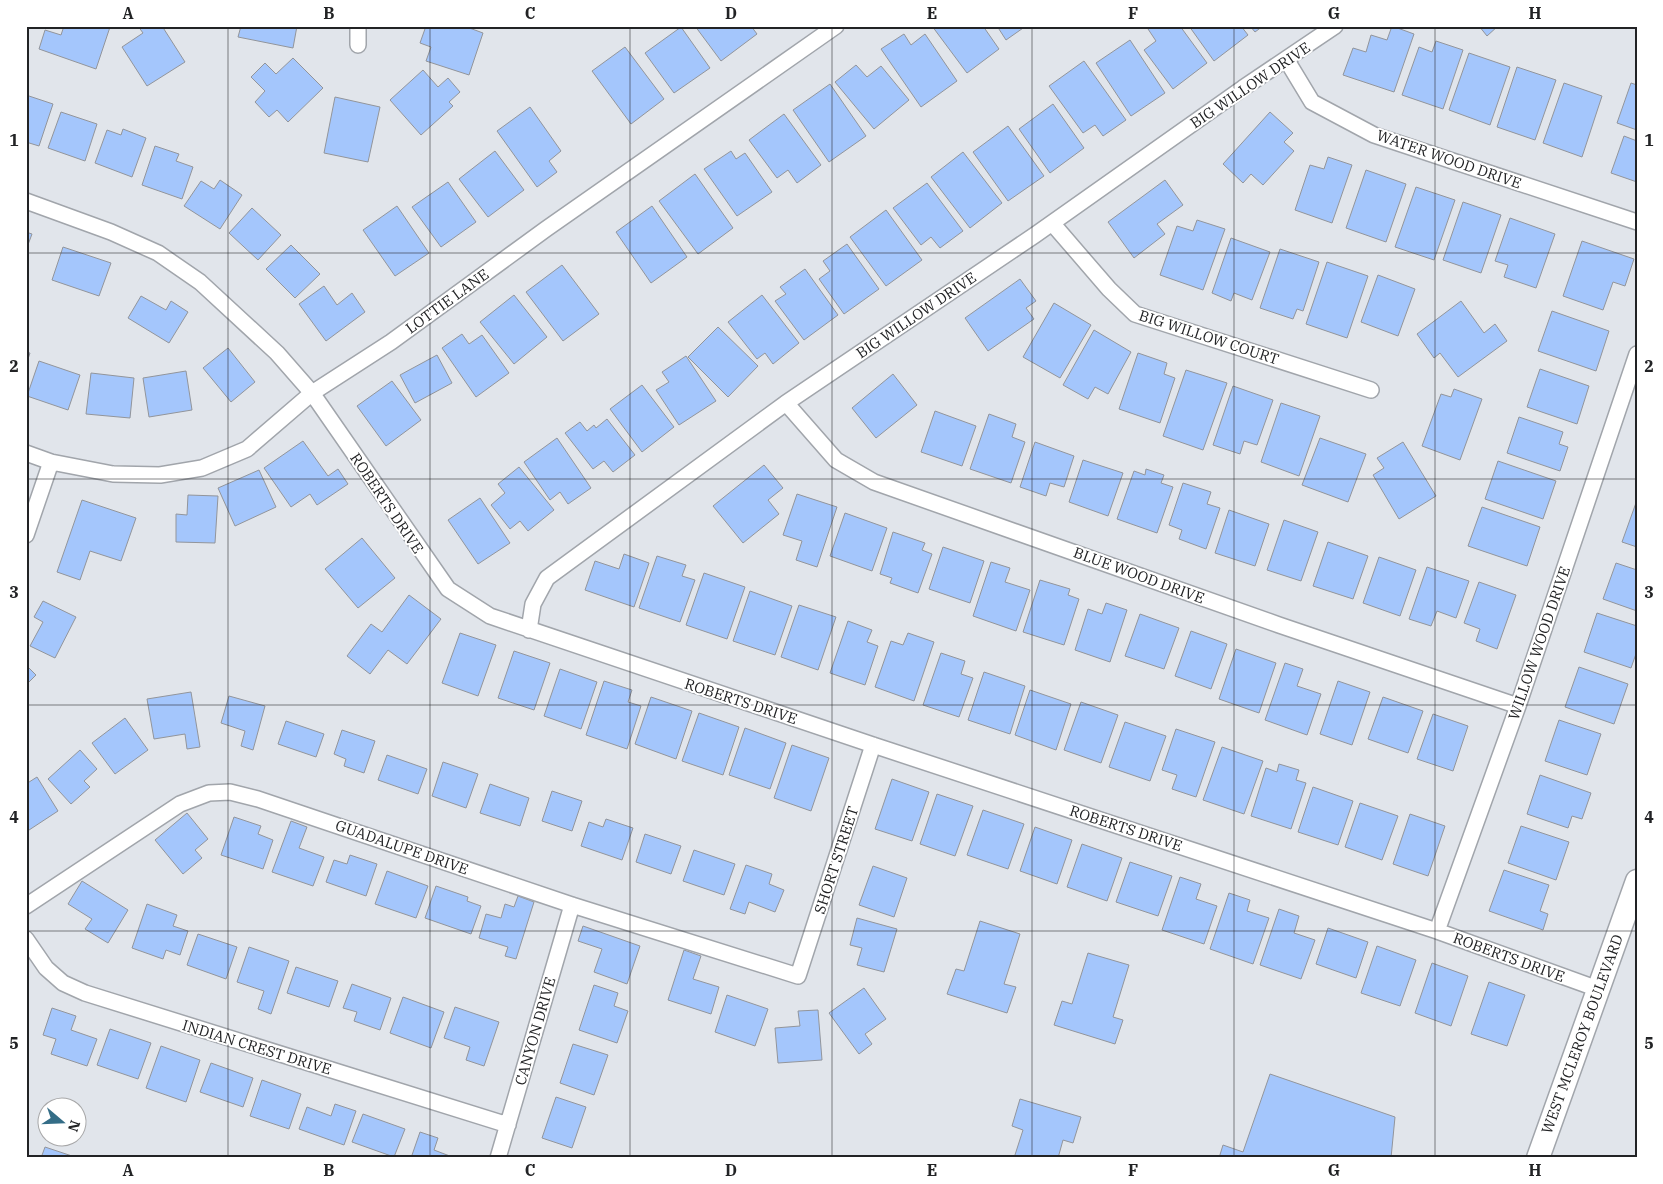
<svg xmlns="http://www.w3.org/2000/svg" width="1663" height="1184" font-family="'IBM Plex Serif',serif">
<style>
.building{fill:#a4c6fc;stroke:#92959b}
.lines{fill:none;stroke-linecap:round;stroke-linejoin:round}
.minor-casing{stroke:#a1a5ab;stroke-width:18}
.secondary-casing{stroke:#a1a5ab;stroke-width:25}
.minor{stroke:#fff;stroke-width:15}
.secondary{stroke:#fff;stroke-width:22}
.grid{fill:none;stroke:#222325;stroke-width:1;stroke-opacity:0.55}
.labels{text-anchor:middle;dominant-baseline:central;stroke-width:4;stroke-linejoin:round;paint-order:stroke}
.street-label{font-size:15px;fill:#222325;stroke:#fff}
.neatline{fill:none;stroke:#222325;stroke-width:2}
.grid-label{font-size:16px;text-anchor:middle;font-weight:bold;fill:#222325}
</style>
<rect width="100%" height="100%" fill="#e1e5eb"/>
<!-- building -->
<path class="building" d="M64,26L110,27L96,69L39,49L45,30L61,35Z
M138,26H162L185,62L147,86L122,47L143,33Z
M241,26H297L293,48L238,37Z
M426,26H464L483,33L469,75L426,61L431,47L420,43Z
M695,26H751L757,34L721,61Z
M932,26H983L999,49L967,73Z
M997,26H1026L1006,40Z
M1152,26H1180L1207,63L1173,89L1144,50L1156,41L1148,29Z
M1189,26H1241L1248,35L1214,61Z
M1250,26H1263L1255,32Z
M1392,26L1414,34L1394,92L1343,75L1353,48L1366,52L1371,35L1387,40Z
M1479,26H1498L1487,36Z
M681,27L710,68L674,93L645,53Z
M904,34L911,45L925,34L957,81L921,107L881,49Z
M1130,40L1165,93L1131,116L1096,63Z
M1436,41L1463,50L1443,109L1402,95L1419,47L1432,52Z
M625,47L664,99L631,124L592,71Z
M1469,53L1510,67L1490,125L1449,110Z
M293,58L323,88L288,122L277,110L269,117L255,102L265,91L251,77L265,63L276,74Z
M1084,61L1126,120L1103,136L1095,125L1083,133L1049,86Z
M856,65L867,77L881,66L909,100L874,129L835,82Z
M1517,67L1556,80L1535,140L1497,127Z
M423,70L438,87L448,78L460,92L449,102L453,106L421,135L390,100Z
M1564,83L1602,96L1582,157L1543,143Z
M1631,83L1637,85V130L1617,123Z
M830,84L866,136L829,162L793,110Z
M26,95L53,104L39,146L26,142Z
M335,97L380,107L368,162L324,153Z
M1053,104L1084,148L1050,173L1019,129Z
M530,107L561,151L549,161L557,172L537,187L497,131Z
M61,112L97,124L85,161L48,148Z
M1270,112L1293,133L1284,142L1294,151L1263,185L1251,174L1243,183L1223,164Z
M784,114L821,165L797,183L788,170L777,178L749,140Z
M1008,126L1044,176L1008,201L973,152Z
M123,129L146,138L132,177L95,163L107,130L121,135Z
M1624,136L1637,141V182L1611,173Z
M155,146L179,154L176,161L193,167L182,199L142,185Z
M495,151L524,190L488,217L459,179Z
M731,151L736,159L745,153L772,192L737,216L704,169Z
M963,152L1002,203L970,228L931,177Z
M1328,157L1352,165L1332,223L1295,210L1310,165L1324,169Z
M1366,170L1406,184L1386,242L1346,228Z
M695,174L733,228L698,254L659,201Z
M220,180L242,195L220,229L184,206L201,181L214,189Z
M1165,180L1183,205L1157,224L1165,234L1134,258L1108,222Z
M448,182L476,222L441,247L412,207Z
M927,183L963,231L940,248L931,237L921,245L893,208Z
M1416,187L1455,200L1434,260L1395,247Z
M1463,202L1501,215L1481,273L1443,260Z
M397,206L429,253L395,276L363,230Z
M652,206L687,257L651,283L616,232Z
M252,208L281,235L258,260L229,233Z
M886,210L922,260L886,286L850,237Z
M1510,218L1555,234L1536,288L1504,277L1508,265L1495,261Z
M1197,220L1225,229L1203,290L1160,275L1177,226L1193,231Z
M26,232L32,234L26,250Z
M1231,238L1270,252L1252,300L1234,293L1231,301L1212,293Z
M1582,241L1634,259L1625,286L1613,282L1603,310L1563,296Z
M847,244L879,289L844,314L819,279L830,271L823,261Z
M291,245L320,274L295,298L266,269Z
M63,247L111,263L99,296L52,280Z
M1280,249L1319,262L1303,311L1297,309L1293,319L1260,308Z
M1327,262L1368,276L1347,338L1306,324Z
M562,265L599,314L563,341L526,292Z
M805,269L838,315L804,340L775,301L786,294L780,287Z
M1378,275L1415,289L1398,336L1361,322Z
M1020,279L1036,301L1026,308L1034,319L988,351L965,318Z
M324,286L337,305L352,293L365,312L326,341L299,304Z
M514,295L547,337L514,364L480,322Z
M762,295L799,343L773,364L765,353L757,359L728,322Z
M141,296L166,310L171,301L188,312L169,343L128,318Z
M1461,301L1484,333L1495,324L1507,341L1458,377L1440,353L1434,358L1417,334Z
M1054,303L1091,325L1060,378L1023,357Z
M1552,311L1609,331L1596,371L1538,351Z
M718,327L758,366L728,397L688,357Z
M1094,330L1131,352L1108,394L1095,387L1088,399L1063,385Z
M462,334L469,344L482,335L509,373L476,397L442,348Z
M228,348L255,382L231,402L203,368Z
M26,352L30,353L26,365Z
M1138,353L1167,363L1164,374L1175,378L1160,423L1119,409Z
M437,355L452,383L415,403L400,375Z
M686,356L716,401L679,425L656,390L669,382L662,372Z
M39,361L80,375L68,410L27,396Z
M1540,369L1589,386L1577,424L1527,407Z
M1186,370L1227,383L1203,450L1163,436Z
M186,371L192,410L149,417L143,378Z
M91,373L134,378L130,418L86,414Z
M893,374L917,405L876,438L852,408Z
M392,381L421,420L386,446L357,406Z
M642,385L674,427L642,452L610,409Z
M1233,386L1273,400L1257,445L1244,441L1240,454L1213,445Z
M1454,389L1482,399L1460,460L1422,446L1441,394L1451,397Z
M1281,403L1320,416L1299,476L1261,462Z
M935,411L976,426L962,466L921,452Z
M989,414L1016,424L1012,437L1025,442L1011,483L970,469Z
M1519,417L1563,432L1559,444L1568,447L1560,471L1507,453Z
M607,419L635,455L613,472L604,461L593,469L565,433L580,422L587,431L594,425L596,428Z
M557,438L591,488L568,504L560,492L550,500L524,462Z
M1320,438L1366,454L1348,502L1302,485Z
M303,441L328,476L338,469L348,484L317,505L310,494L291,507L264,468Z
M1035,442L1074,456L1064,487L1050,483L1046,496L1020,487Z
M1403,442L1436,496L1399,519L1373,475L1384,468L1377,458Z
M1083,460L1123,473L1108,516L1069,502Z
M1498,461L1556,481L1543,519L1485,499Z
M764,465L783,488L768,500L779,514L743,543L713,506Z
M519,467L554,510L528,531L520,521L510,529L491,505L505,493L498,484Z
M1146,469L1164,475L1161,483L1173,487L1157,533L1117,519L1134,471L1145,475Z
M259,470L276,507L235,526L218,488Z
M1183,483L1211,492L1207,504L1220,508L1206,549L1179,539L1182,530L1169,525Z
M797,494L837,507L817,567L796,560L802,541L783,535Z
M188,495L218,496L215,543L176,542V514L187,515Z
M480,498L510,543L478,564L448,520Z
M82,500L136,518L121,561L90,551L80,580L57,572Z
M1637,500V547L1622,542Z
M1482,507L1540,527L1527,566L1468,546Z
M1229,510L1269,524L1255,566L1215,553Z
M845,513L887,528L872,571L830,556Z
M1284,520L1318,532L1301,581L1267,570Z
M893,532L925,543L922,550L932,554L918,593L890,583L892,578L880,574Z
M362,538L395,578L358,608L325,569Z
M1328,542L1368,556L1353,599L1313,586Z
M943,547L984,561L970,603L929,589Z
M624,554L649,563L634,607L585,590L595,561L619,569Z
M657,556L686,565L682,576L695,580L680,622L639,608Z
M1379,557L1416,570L1400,616L1363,603Z
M991,562L1010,568L1005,582L1030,590L1016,631L973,616Z
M1616,563L1637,570V611L1603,599Z
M1427,567L1469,581L1456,618L1437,611L1431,626L1409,619Z
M704,573L745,587L727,639L686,625Z
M1040,580L1070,589L1068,595L1079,599L1064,645L1023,632Z
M1479,582L1516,595L1497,649L1476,641L1480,629L1464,623Z
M750,591L792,606L775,655L733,641Z
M409,595L441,619L407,664L388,650L370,674L347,656L371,624L382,632Z
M43,601L76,617L55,658L30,646L43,622L34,617Z
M1106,603L1127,610L1110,662L1075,650L1088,609L1102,614Z
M799,605L836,617L818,670L781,657Z
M1597,613L1637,626V651L1631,668L1584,652Z
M1140,614L1179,628L1164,669L1125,656Z
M848,621L872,630L867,642L878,646L865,685L830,673Z
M1191,631L1227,644L1211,689L1175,676Z
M460,633L496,645L478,696L442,683Z
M908,633L934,642L914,701L875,687L891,641L903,645Z
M1236,649L1276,663L1259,713L1219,699Z
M514,651L550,663L534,710L498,698Z
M941,653L965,661L961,674L973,678L959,717L923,705Z
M1285,663L1303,669L1297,686L1321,694L1307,735L1265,720Z
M26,665L36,675L26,685Z
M1579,667L1628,684L1614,724L1565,707Z
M560,669L597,682L581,729L544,716Z
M984,672L1025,686L1010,734L968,720Z
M604,681L632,690L628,702L641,706L627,749L586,735Z
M1338,681L1370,692L1352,745L1320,734Z
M1030,690L1071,704L1056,750L1015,735Z
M191,692L200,747L187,749L185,734L154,739L147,699Z
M229,696L265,706L253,750L241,746L245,731L221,723Z
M651,697L692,711L676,759L635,744Z
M1383,697L1423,711L1408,753L1368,739Z
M1081,702L1118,715L1101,763L1064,750Z
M699,713L739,727L723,775L682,761Z
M1433,714L1468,726L1453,771L1417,759Z
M125,718L148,750L115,774L92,743Z
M1559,720L1601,734L1587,775L1545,761Z
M286,721L324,734L316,757L278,744Z
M1125,722L1166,736L1150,781L1109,767Z
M745,728L786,743L770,789L729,775Z
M1176,729L1215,742L1196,797L1172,789L1177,775L1162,770Z
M342,730L375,741L364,773L344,766L346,759L334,754Z
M792,745L829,758L811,811L774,798Z
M1222,747L1263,761L1244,814L1203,800Z
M80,750L97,769L84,781L90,787L71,804L48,779Z
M387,755L427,769L418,794L378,780Z
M443,762L478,774L466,808L432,796Z
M1279,764L1299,770L1296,780L1306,783L1291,829L1251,816L1266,768L1277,772Z
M1540,775L1591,793L1582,819L1572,816L1568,828L1527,814Z
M37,777L58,811L26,832V784Z
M892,779L929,792L912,841L875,829Z
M490,784L529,798L520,826L480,813Z
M1313,787L1353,801L1338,845L1298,832Z
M552,791L582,801L572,831L542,821Z
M937,794L973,806L955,856L920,844Z
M1360,803L1398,816L1382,860L1345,847Z
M983,810L1024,824L1008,869L967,855Z
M187,813L208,839L195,850L202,858L183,874L155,840Z
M1410,814L1445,826L1428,876L1393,864Z
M234,817L261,826L258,834L273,840L263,869L221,855Z
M606,819L633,828L622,860L581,846L589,822L603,827Z
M291,821L307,827L299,848L324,857L313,886L272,872Z
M1521,826L1569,842L1556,880L1508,863Z
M1035,827L1072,840L1057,884L1020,871Z
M645,834L681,846L671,874L636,862Z
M1082,844L1122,858L1107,901L1067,887Z
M694,850L735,864L724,895L683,881Z
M350,855L377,864L366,896L326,882L334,860L347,864Z
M1130,862L1172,876L1158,916L1116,902Z
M746,865L772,874L769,884L784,890L775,912L749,902L745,914L730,909Z
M873,866L907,878L894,917L859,905Z
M1504,870L1549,885L1540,911L1548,914L1543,930L1489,911Z
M387,871L428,886L416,918L375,904Z
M1180,877L1201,884L1196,899L1217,906L1204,944L1162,930Z
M82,881L128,910L108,943L85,929L92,919L68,904Z
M436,886L468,897L467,901L481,906L471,934L425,918Z
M1229,893L1250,900L1247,911L1269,918L1253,964L1210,949Z
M518,896L534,902L516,959L505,956L508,947L479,938L486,914L501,918L505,904L514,907Z
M147,904L177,915L173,926L188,931L180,955L166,950L163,959L132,948Z
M1279,909L1299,916L1294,933L1315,940L1301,979L1260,965Z
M857,918L897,929L884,972L857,965L862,948L850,945Z
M980,921L1020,934L1004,984L1016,987L1007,1013L947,994L956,969L964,971Z
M583,926L640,946L627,984L594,972L602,949L578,941Z
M1328,928L1368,942L1356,978L1316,964Z
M198,934L237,947L226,979L187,965Z
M1377,946L1416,960L1400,1006L1361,993Z
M249,947L289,961L271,1014L258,1009L264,991L237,982Z
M684,950L701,956L693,979L719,987L711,1014L668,1000Z
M1088,953L1129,965L1113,1017L1123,1020L1115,1044L1054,1025L1062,1001L1072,1004Z
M1432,963L1468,976L1451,1026L1415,1013Z
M296,967L338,981L329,1007L287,993Z
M1489,982L1525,995L1507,1046L1471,1034Z
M352,984L391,998L380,1030L354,1021L357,1012L343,1008Z
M594,985L618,993L614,1006L628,1011L617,1043L579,1030Z
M864,988L886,1019L865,1034L872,1044L859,1054L829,1013Z
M727,995L768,1009L755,1046L715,1032Z
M403,997L444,1012L431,1048L390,1033Z
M455,1007L499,1022L484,1066L466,1060L470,1047L444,1038Z
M52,1008L76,1016L71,1030L97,1039L87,1066L51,1054L56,1039L43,1035Z
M818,1010L822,1060L778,1063L775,1028L800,1026L798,1011Z
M110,1029L151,1043L138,1079L97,1065Z
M573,1044L608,1055L594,1095L560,1083Z
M161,1046L200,1060L186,1102L146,1088Z
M211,1063L253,1078L243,1107L200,1092Z
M1270,1074L1395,1117L1391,1158H1219L1223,1145L1243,1152Z
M262,1080L301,1094L289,1129L250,1116Z
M556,1097L586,1107L572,1148L542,1138Z
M1020,1099L1081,1117L1073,1143L1063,1140L1058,1158H1014L1023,1130L1012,1126Z
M335,1104L356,1111L344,1145L299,1129L307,1107L331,1116Z
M363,1114L405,1129L394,1157L352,1142Z
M420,1132L438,1138L434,1150L455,1158H411Z
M45,1147L78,1158H41Z"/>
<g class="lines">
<defs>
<path id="minor" d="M358,45V26
M1286,59L1312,102L1374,135L1637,222
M26,201L111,232L158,253L200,282L277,353L312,393L448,589L490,616L873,745L1437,931L1598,989
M1052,223L1109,289L1135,314L1371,390
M786,403L836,460L874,482L1279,625L1518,706
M26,453L51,462L113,474L160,475L202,468L247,449L312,393L391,342L546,229L836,26
M26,535L51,462
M529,630L533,604L547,578L786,403L1035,235L1243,88L1335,26
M26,906L180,804L209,793L230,792L258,799L572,905L798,976L873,745
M1437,931L1518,706L1637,354
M26,939L46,968L63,983L85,993L508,1125
M498,1158L572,905"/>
<path id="secondary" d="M1538,1158L1637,881"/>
</defs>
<!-- minor casing -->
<use href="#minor" class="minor-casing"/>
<!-- secondary casing -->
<use href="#secondary" class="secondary-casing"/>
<!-- minor -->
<use href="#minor" class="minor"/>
<!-- secondary -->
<use href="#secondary" class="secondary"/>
</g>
<!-- grid -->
<path class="grid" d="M228,26V1158M430,26V1158M630,26V1158M832,26V1158M1032,26V1158M1234,26V1158M1435,26V1158M26,253H1637M26,479H1637M26,705H1637M26,931H1637"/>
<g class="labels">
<!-- street labels -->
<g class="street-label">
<text transform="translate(1250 85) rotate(-34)">BIG WILLOW DRIVE</text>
<text transform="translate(1449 159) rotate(19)">WATER WOOD DRIVE</text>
<text transform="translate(447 301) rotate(-36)">LOTTIE LANE</text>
<text transform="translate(916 315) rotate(-34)">BIG WILLOW DRIVE</text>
<text transform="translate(1209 337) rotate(18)">BIG WILLOW COURT</text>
<text transform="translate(387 503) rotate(56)">ROBERTS DRIVE</text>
<text transform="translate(1139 575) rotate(20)">BLUE WOOD DRIVE</text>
<text transform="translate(1539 643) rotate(-71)">WILLOW WOOD DRIVE</text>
<text transform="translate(741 701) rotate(18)">ROBERTS DRIVE</text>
<text transform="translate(1126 828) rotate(18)">ROBERTS DRIVE</text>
<text transform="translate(402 847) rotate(19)">GUADALUPE DRIVE</text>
<text transform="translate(836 860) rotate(-72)">SHORT STREET</text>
<text transform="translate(1509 957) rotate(20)">ROBERTS DRIVE</text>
<text transform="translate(535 1031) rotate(-74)">CANYON DRIVE</text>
<text transform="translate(1582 1034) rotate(-70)">WEST MCLEROY BOULEVARD</text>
<text transform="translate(257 1047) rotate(17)">INDIAN CREST DRIVE</text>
</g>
</g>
<!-- border -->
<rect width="1663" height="1184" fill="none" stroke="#ffffff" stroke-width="55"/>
<!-- north arrow -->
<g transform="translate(62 1122) rotate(109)"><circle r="24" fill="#ffffff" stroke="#a7a7a8"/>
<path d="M0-4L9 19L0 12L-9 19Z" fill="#346d87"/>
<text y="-8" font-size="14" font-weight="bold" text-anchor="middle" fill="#222325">N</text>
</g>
<rect x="28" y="28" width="1608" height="1128" class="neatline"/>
<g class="grid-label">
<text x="128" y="19">A</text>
<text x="329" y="19">B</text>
<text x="530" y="19">C</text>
<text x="731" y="19">D</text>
<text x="932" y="19">E</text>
<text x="1133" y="19">F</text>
<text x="1334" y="19">G</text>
<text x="1535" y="19">H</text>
<text x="14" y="146">1</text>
<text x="1649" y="146">1</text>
<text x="14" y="372">2</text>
<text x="1649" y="372">2</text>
<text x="14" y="598">3</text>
<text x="1649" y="598">3</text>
<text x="14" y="823">4</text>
<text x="1649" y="823">4</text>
<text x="14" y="1049">5</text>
<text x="1649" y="1049">5</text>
<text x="128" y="1176">A</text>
<text x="329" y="1176">B</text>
<text x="530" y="1176">C</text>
<text x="731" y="1176">D</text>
<text x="932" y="1176">E</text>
<text x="1133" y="1176">F</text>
<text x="1334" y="1176">G</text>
<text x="1535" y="1176">H</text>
</g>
</svg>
